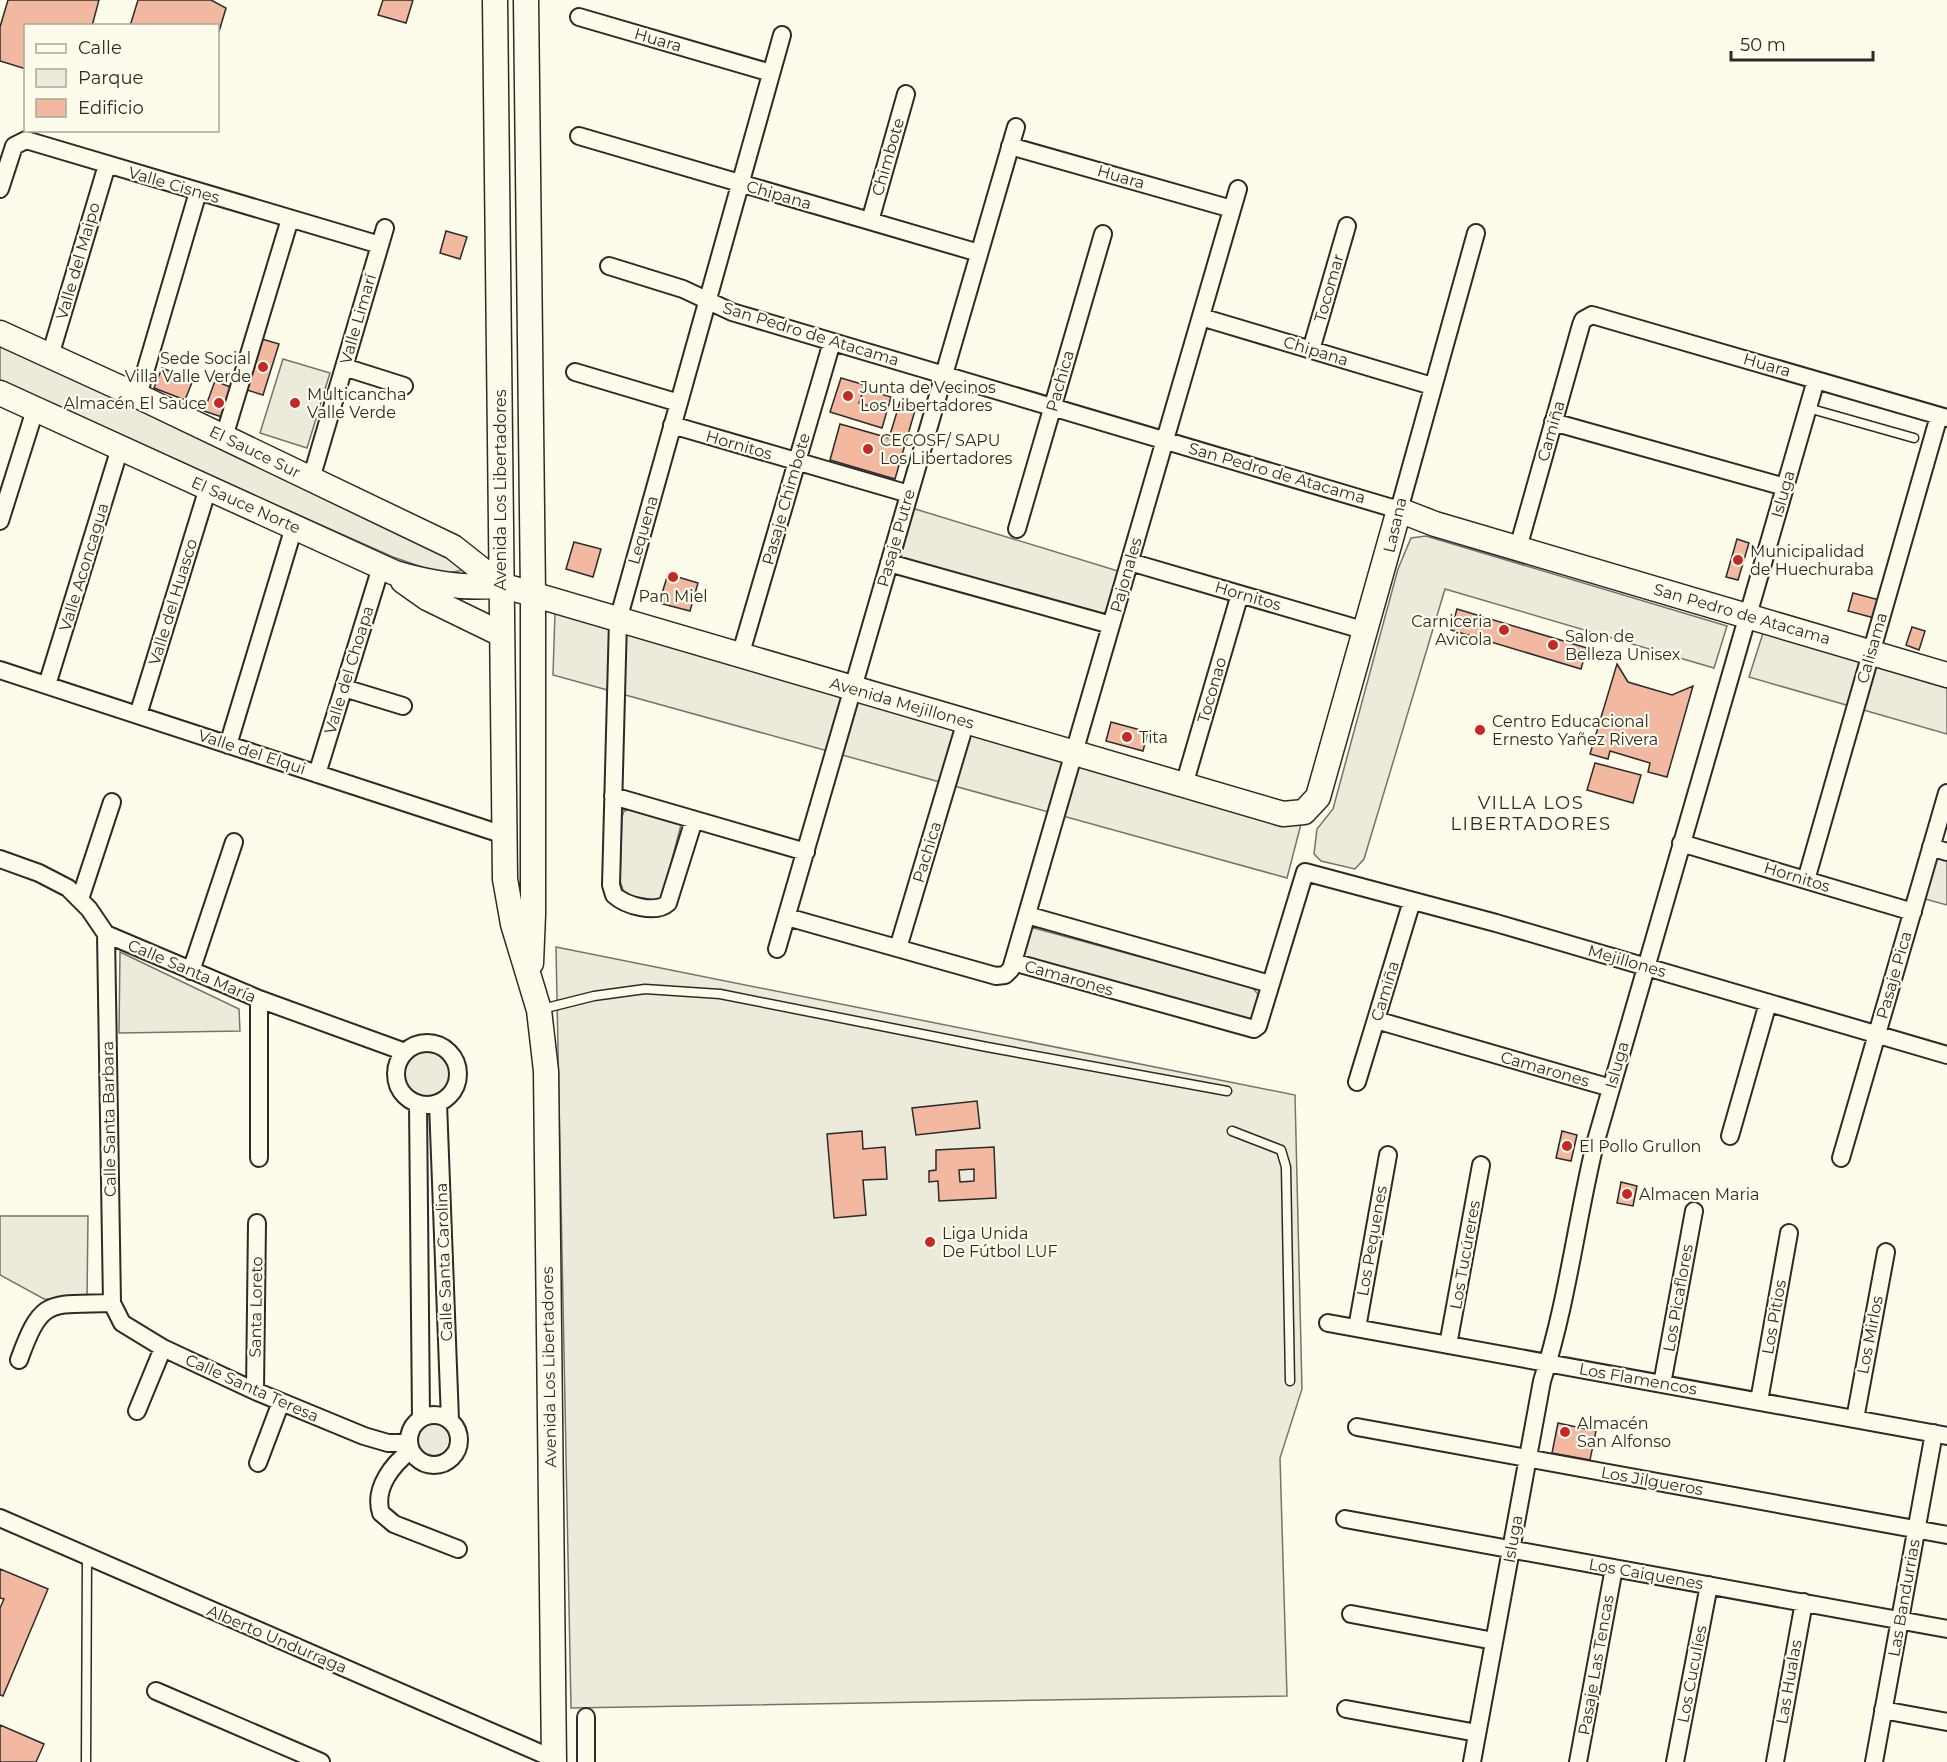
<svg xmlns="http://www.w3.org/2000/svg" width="1947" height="1762" font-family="Montserrat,sans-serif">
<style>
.green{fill:#ecebdb;stroke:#74746e;stroke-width:1.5}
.building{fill:#f2b8a0;stroke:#2b2b2b;stroke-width:1.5;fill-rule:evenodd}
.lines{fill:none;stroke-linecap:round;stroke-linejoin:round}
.lane-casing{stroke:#2b2b2b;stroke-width:11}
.street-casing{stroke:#2b2b2b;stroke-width:20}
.secondary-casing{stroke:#2b2b2b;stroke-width:27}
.lane{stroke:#fdfbea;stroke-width:8}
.street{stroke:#fdfbea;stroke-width:16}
.secondary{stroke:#fdfbea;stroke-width:24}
.poi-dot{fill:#c62828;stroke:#fdfbea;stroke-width:2}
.labels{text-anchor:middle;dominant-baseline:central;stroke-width:4.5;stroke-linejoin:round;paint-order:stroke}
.street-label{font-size:16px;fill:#2b2b2b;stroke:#fdfbea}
.poi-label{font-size:16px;fill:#2b2b2b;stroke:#fdfbea;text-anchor:start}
.neighbourhood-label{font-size:18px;letter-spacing:1.5px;fill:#2b2b2b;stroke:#fdfbea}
</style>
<rect width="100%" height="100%" fill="#fdfbea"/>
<!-- green -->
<path class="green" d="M0,340L450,551L464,570L442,574L393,557L0,382Z
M283,359L330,373L307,448L260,433Z
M912,508L1118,571L1106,612L1099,615L903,560L900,551Z
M1426,536L1727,626L1714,668L1445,589L1364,859L1355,869L1321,861L1314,854L1317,829L1333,809L1398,569L1411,538Z
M555,612L1301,824L1287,878L553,675Z
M1763,633L1947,688V734L1749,677Z
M629,810L681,825L661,901L631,896L623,890L620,881L622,817L624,811Z
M1938,853L1947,855V905L1925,899Z
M1034,928L1251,987C1261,995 1261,1000 1258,1012L1249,1019L1235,1021L1024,959L1021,954L1028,930Z
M556,947L1295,1095L1302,1389L1280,1458L1287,1696L571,1708Z
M120,952L239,1009L240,1031L119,1033Z
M402 1074a25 25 0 1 1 50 0a25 25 0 1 1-50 0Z
M0,1216H88L87,1299H44L0,1275Z
M418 1440a17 17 0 1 1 34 0a17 17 0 1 1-34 0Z"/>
<!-- building -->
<path class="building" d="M8,0H99L92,26H26V69L0,61V27Z
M138,0H211L226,8L218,35V26H130Z
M383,0H413L406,23L378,15Z
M446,231L467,237L460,259L440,253Z
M262,339L279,344L263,395L247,390Z
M162,368L193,380L185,400L154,388Z
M841,378L865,385L859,403L887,411L882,428L830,412Z
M215,381L233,388L222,417L204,411Z
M864,389L891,397L887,411L859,403Z
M900,402L916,407L895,479L830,460L840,424L889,438Z
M1737,539L1749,543L1738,580L1726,577Z
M574,542L601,549L593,577L566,569Z
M668,574L698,583L690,611L659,603Z
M1853,593L1883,601L1878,619L1848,611Z
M1457,609L1587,648L1581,669L1451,630Z
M1912,627L1925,631L1919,650L1906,645Z
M1617,664L1628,682L1672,695L1693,686L1667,777L1648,772L1650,763L1610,751L1608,759L1590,754Z
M1111,722L1148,732L1143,751L1106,741Z
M1595,763L1641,775L1633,803L1587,790Z
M977,1101L980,1128L916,1135L912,1108Z
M862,1131L863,1149L885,1147L887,1179L863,1180L866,1215L834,1218L827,1134Z
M1562,1131L1577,1135L1571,1161L1556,1158Z
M994,1147L996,1198L939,1201L938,1181L929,1182V1171L936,1170V1150ZM974,1169V1181L960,1182L959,1170Z
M1621,1182L1637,1186L1633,1206L1617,1203Z
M1558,1423L1596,1431L1590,1460L1552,1453Z
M0,1569L48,1589L3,1696L0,1695V1608L4,1599L0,1598Z
M0,1725L44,1744L36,1762H0Z"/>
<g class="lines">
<defs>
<path id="lane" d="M1808,408L1914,438
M542,1009L594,996L645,989L720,994L987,1047L1227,1091
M1232,1131L1281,1150L1286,1167L1290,1381
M86,1762L87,1557"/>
<path id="street" d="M579,17L771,73
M579,136L979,253
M1010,146L1232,209
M0,189L14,146L26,140L380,245
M870,221L906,94
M609,266L683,289L732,312L1399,510L1476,233
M1201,317L1432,386
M1311,350L1347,226
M50,356L107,165
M344,367L404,386
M575,372L679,403
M138,396L198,192
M1553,422L1785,487
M672,425L909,494
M224,437L290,219
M311,479L385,228
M0,521L35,410
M1017,529L1103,234
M1518,548L1581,325L1583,320L1592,315L1947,418
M1130,562L1366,631
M889,563L1111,625
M740,656L832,342
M0,670L504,835
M47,685L120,448
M344,688L403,706
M138,715L208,488
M228,745L294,527
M317,774L381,567
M1184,785L1240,594
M613,796L806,852
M694,820L668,903C656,914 626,906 614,895L611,885L618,620L782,35
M1681,843L1913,912
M1931,847L1947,852
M0,859L39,873L68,888L89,909L106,934L259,999L405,1052
M1806,880L1939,416
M80,899L112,802
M1027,915L1270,984
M787,917L996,976L1005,975L1011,969L1238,189
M106,934L112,1303L122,1323L163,1348L255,1391L364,1436L388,1443H409
M898,948L966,721
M777,949L1016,127
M1013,962L1254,1029L1258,1026L1305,872L1496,923L1947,1055
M191,971L234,842
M259,999V1158
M1376,1020L1611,1088
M396 1074a31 31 0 1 1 62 0a31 31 0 1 1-62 0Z
M1357,1082L1412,901
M438,1103L450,1420
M418,1104L421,1418
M1730,1136L1768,1003
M1841,1158L1947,793
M1328,1323L1947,1436
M1357,1328L1388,1155
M1448,1345L1481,1165
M19,1360C42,1296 49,1305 112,1303
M1662,1384L1694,1211
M255,1391L257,1223
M1759,1401L1789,1233
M137,1411L163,1348
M409 1440a25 25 0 1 1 50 0a25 25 0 1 1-50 0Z
M1855,1419L1886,1252
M1357,1427L1947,1535
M411,1450C393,1464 373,1488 381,1513L394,1524L458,1549
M258,1463L281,1402
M0,1518L554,1759
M1345,1519L1947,1629
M1351,1614L1494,1641
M156,1691L321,1762
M1346,1709L1477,1733
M1883,1710L1947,1722
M586,1717V1762
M1472,1762L1542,1381C1567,1304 1576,1223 1595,1144L1816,380
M1578,1762L1614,1568
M1675,1762L1709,1585
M1775,1762L1804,1602
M1874,1762L1934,1433"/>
<path id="secondary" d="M495,0L505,879L513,924L539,1010L546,1071L554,1762
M526,0L533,595V915L531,963
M0,333L138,396L453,547L501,585L1283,814L1304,812L1318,797L1399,510L1435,524L1947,675
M0,393L395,573C429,583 465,590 501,585
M403,581L427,598L501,634"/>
</defs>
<!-- lane casing -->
<use href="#lane" class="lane-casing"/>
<!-- street casing -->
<use href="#street" class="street-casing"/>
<!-- secondary casing -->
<use href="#secondary" class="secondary-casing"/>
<!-- lane -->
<use href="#lane" class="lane"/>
<!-- street -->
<use href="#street" class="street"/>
<!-- secondary -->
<use href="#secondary" class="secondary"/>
</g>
<!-- markers -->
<g class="poi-dot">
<circle cx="263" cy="367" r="6"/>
<circle cx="848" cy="396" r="6"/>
<circle cx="219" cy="403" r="6"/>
<circle cx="295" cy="403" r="6"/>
<circle cx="868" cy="449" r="6"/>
<circle cx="1738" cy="560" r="6"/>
<circle cx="673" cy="577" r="6"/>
<circle cx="1504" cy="630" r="6"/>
<circle cx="1553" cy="645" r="6"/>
<circle cx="1480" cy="730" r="6"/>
<circle cx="1127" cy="737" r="6"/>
<circle cx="1567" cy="1146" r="6"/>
<circle cx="1627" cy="1194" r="6"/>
<circle cx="930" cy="1242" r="6"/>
<circle cx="1565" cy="1432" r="6"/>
</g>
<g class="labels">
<!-- street labels -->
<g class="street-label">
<text transform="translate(658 40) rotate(16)">Huara</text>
<text transform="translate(888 157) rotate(-74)">Chimbote</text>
<text transform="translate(1121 177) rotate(16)">Huara</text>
<text transform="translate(174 185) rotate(16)">Valle Cisnes</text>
<text transform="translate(779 195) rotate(16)">Chipana</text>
<text transform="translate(78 261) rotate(-74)">Valle del Maipo</text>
<text transform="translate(1329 288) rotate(-74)">Tocomar</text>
<text transform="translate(358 319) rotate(-74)">Valle Limarí</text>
<text transform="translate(811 334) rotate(17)">San Pedro de Atacama</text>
<text transform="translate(1316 351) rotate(17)">Chipana</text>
<text transform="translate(1767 365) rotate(16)">Huara</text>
<text transform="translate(1060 381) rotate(-74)">Pachica</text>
<text transform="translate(1551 431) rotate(-74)">Camiña</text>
<text transform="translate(739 445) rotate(16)">Hornitos</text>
<text transform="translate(255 452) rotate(26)">El Sauce Sur</text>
<text transform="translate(1277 473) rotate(16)">San Pedro de Atacama</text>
<text transform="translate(500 490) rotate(-90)">Avenida Los Libertadores</text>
<text transform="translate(1783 494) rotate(-74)">Isluga</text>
<text transform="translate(786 499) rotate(-74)">Pasaje Chimbote</text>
<text transform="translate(246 505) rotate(24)">El Sauce Norte</text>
<text transform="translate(1395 525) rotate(-77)">Lasana</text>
<text transform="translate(643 530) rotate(-74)">Lequena</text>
<text transform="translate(896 538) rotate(-74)">Pasaje Putre</text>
<text transform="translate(84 567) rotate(-73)">Valle Aconcagua</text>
<text transform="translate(1126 575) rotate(-74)">Pajonales</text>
<text transform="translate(1248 596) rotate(16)">Hornitos</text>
<text transform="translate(173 602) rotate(-73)">Valle del Huasco</text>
<text transform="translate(1742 614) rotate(16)">San Pedro de Atacama</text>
<text transform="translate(1872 648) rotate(-74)">Calisama</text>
<text transform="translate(349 670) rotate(-73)">Valle del Choapa</text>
<text transform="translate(1212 690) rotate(-74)">Toconao</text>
<text transform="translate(902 703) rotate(16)">Avenida Mejillones</text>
<text transform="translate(252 752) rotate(18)">Valle del Elqui</text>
<text transform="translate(927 852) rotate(-73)">Pachica</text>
<text transform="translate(1797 877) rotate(17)">Hornitos</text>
<text transform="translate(1627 961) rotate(16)">Mejillones</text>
<text transform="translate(192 971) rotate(23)">Calle Santa María</text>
<text transform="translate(1894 975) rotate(-74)">Pasaje Pica</text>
<text transform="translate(1069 978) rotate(16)">Camarones</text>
<text transform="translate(1385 991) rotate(-73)">Camiña</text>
<text transform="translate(1617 1065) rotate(-74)">Isluga</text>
<text transform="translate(1545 1069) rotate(16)">Camarones</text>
<text transform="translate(109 1119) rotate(-91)">Calle Santa Barbara</text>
<text transform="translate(1372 1241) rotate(-80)">Los Pequenes</text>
<text transform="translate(1465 1255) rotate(-80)">Los Tucúreres</text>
<text transform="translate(444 1262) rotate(-92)">Calle Santa Carolina</text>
<text transform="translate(1678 1298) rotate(-80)">Los Picaflores</text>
<text transform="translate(256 1307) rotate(-89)">Santa Loreto</text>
<text transform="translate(1774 1317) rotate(-80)">Los Pitios</text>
<text transform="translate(1870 1335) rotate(-79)">Los Mirlos</text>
<text transform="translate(549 1367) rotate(-91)">Avenida Los Libertadores</text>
<text transform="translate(1638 1379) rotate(10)">Los Flamencos</text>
<text transform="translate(252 1388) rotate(24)">Calle Santa Teresa</text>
<text transform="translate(1652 1481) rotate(10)">Los Jilgueros</text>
<text transform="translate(1513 1539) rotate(-80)">Isluga</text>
<text transform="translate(1646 1574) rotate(10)">Los Caiquenes</text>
<text transform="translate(1904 1598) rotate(-80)">Las Bandurrias</text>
<text transform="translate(277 1639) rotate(23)">Alberto Undurraga</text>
<text transform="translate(1596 1665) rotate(-80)">Pasaje Las Tencas</text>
<text transform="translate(1692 1674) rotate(-79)">Los Cuculíes</text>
<text transform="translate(1789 1682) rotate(-80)">Las Hualas</text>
</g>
<!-- poi labels -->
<g class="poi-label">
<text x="251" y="358" text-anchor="end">Sede Social<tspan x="251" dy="18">Villa Valle Verde</tspan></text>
<text x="860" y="387">Junta de Vecinos<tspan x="860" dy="18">Los Libertadores</tspan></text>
<text x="307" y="394">Multicancha<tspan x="307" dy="18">Valle Verde</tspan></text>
<text x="207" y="403" text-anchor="end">Almacén El Sauce</text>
<text x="880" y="440">CECOSF/ SAPU<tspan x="880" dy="18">Los Libertadores</tspan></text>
<text x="1750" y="551">Municipalidad<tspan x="1750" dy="18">de Huechuraba</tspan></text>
<text x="673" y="596" text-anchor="middle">Pan Miel</text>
<text x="1492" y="621" text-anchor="end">Carniceria<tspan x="1492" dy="18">Avicola</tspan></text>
<text x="1565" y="636">Salon de<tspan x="1565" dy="18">Belleza Unisex</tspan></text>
<text x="1492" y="721">Centro Educacional<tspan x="1492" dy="18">Ernesto Yañez Rivera</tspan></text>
<text x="1139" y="737">Tita</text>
<text x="1579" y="1146">El Pollo Grullon</text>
<text x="1639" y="1194">Almacen Maria</text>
<text x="942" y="1233">Liga Unida<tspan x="942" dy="18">De Fútbol LUF</tspan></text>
<text x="1577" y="1423">Almacén<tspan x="1577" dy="18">San Alfonso</tspan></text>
</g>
<!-- neighbourhood labels -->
<g class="neighbourhood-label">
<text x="1531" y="803">VILLA LOS<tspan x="1531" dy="21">LIBERTADORES</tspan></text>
</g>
</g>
<!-- legend -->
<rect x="24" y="24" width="195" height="108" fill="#fdfbea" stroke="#a9a89e" stroke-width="1.5"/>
<rect x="36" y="44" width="30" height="9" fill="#fdfbea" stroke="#a9a89e" stroke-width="1.5"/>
<text x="78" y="54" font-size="18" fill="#2b2b2b">Calle</text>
<rect x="36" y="69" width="30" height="18" fill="#ecebdb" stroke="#a9a89e" stroke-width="1.5"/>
<text x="78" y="84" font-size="18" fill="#2b2b2b">Parque</text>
<rect x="36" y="99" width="30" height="18" fill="#f2b8a0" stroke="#a9a89e" stroke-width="1.5"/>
<text x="78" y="114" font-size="18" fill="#2b2b2b">Edificio</text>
<!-- scale -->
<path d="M1731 51v9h142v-9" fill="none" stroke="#2b2b2b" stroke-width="3"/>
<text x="1740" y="51" font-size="18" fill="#2b2b2b" stroke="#fdfbea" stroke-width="4.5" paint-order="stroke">50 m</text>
</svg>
